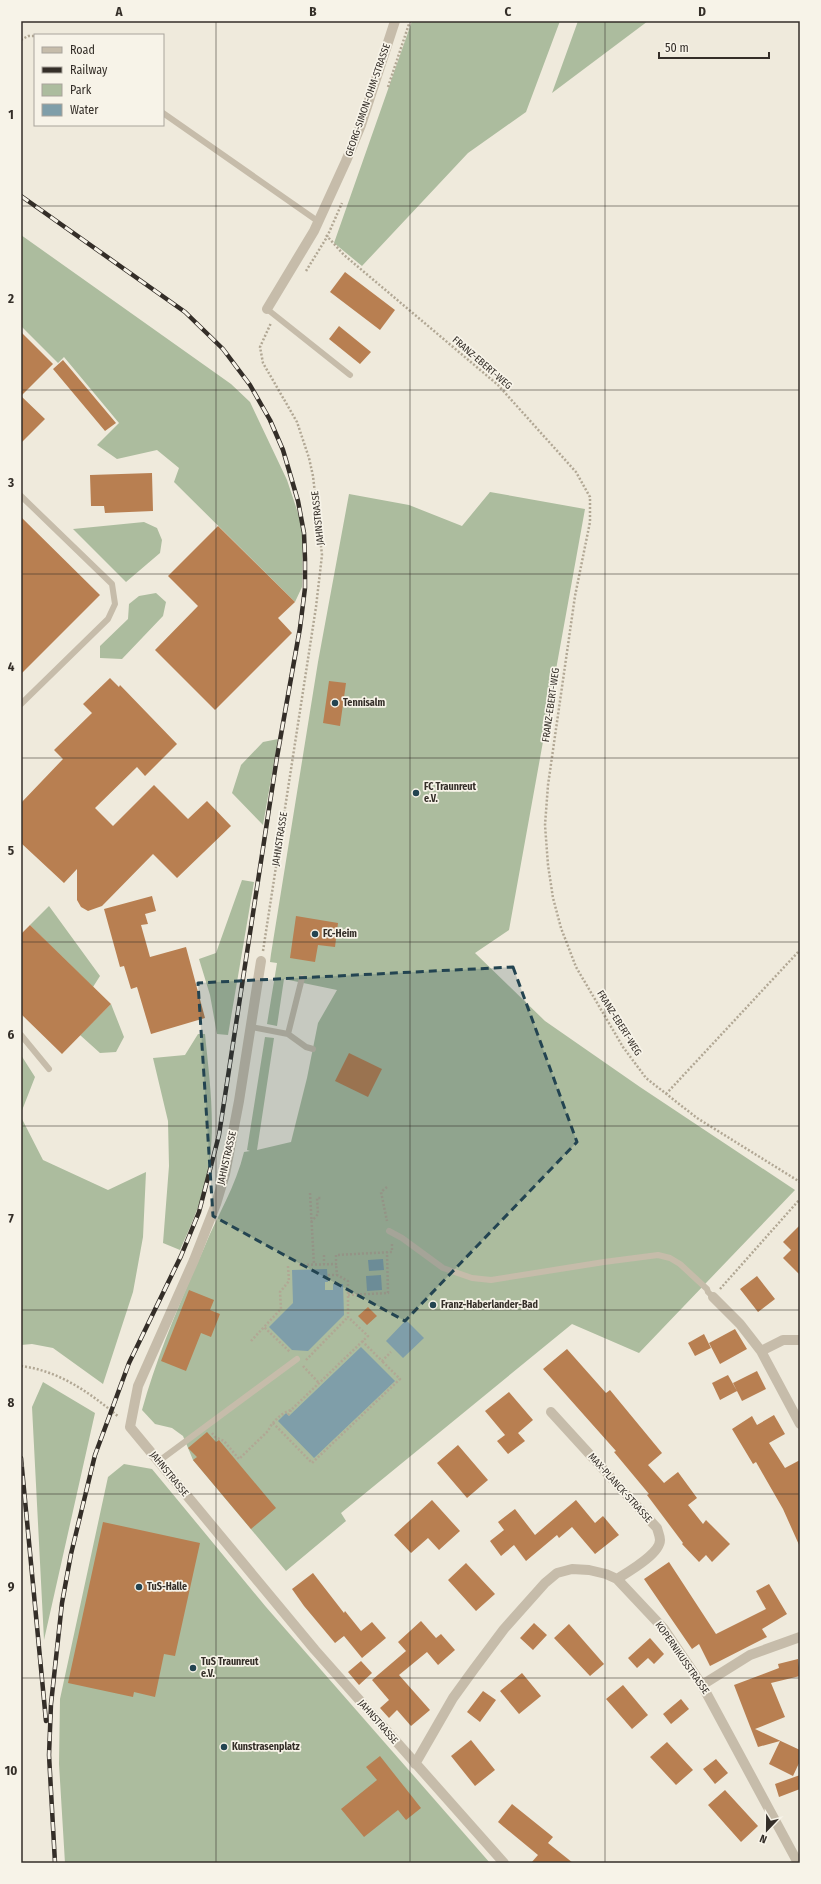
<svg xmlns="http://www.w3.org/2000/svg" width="821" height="1884" font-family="'Fira Sans Condensed',sans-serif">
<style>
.green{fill:#acbc9e}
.water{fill:#7f9ea9}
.building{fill:#b87f51}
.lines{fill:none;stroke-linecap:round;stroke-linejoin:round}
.path{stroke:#b1a794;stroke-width:2.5;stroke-dasharray:2 2;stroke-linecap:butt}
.service{stroke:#c6bcaa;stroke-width:6}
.minor{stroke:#c6bcaa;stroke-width:10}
.rail-casing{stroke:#342e28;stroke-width:4.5}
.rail{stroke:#f7f3e8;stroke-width:3;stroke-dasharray:9;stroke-linecap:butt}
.marked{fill:#234451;fill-opacity:0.2;stroke:#234451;stroke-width:3;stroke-dasharray:8 5;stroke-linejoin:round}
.grid{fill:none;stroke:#342e28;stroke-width:1;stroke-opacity:0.55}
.poi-dot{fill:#234451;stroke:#f7f3e8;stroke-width:1.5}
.labels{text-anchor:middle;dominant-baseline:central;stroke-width:3.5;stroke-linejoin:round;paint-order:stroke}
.street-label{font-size:10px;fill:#342e28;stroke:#f7f3e8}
.poi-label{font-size:10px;font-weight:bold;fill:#342e28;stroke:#f7f3e8;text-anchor:start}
.neatline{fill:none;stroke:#342e28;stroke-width:1.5}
.grid-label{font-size:13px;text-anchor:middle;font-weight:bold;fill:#342e28}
</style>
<rect width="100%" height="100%" fill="#efeadc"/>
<!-- green -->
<path class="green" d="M412,21H560L526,112L468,153L362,266L334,243Z
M578,21H648L552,93Z
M21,235L231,384L250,402L287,480L303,528L302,587L295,602L174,482L179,468L157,450L117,459L97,445L119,423L64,357L58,363L21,326Z
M490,492L585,509L509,930L475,953L545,1021L640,1087L795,1190L639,1353L572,1324L341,1513L346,1521L286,1571L193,1460L183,1436L172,1428L155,1424L142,1410C157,1356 181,1299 204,1248C217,1216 236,1186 244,1152L250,1151L247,1150L265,1037L274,1038L257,1150L291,1142L307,1078L318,1023L337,990L284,979L277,1026L267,1024L277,963L270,962L271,954L318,662L349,494L409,505L462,526Z
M144,522L157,528L162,540L160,553L126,582L73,529Z
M156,593L166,602L163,616L122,659L100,658V646L128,619L129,604L139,596Z
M278,739L263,825L232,793L241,765L263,742Z
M242,880L254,882L228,1035L217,1034L210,995L199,959L216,953Z
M49,906L100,976L93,987L30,925Z
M111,1004L124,1037L116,1052L100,1053L80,1035Z
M198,1034H205C209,1075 215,1117 210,1158C207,1190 193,1221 180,1250L163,1243L169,1166L168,1121L153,1058L185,1055Z
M21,1055L35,1077L21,1113Z
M21,1117L43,1160L108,1190L146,1172L143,1237L133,1292L103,1384L53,1348L32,1344L21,1345Z
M43,1382L95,1413L44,1640L32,1407Z
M124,1464L152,1469L266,1607L490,1863H65L59,1764L60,1699L108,1477Z"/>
<!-- water -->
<path class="water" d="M383,1259L384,1270L369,1271L368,1260Z
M327,1269L328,1282H325V1290H333V1284H343L344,1315L308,1351L292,1350L269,1327L293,1303L292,1270Z
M381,1275L382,1290L367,1291L366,1276Z
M406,1320L424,1338L403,1358L386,1341Z
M361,1347L395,1381L314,1458L278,1421L286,1413L289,1416Z"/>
<!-- building -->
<path class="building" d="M345,272L395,310L380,330L330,292Z
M339,326L371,352L360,364L329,339Z
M21,332L53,364L21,396L45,419L21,443Z
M63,360L116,423L105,431L53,369Z
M152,473L153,511L105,513L104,506H91L90,475Z
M21,517L100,595L21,674Z
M218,526L295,602L278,618L292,633L215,710L155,650L198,606L168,576Z
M110,678L119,687L120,685L177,744L145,776L137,767L95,808L113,826L154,785L188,819L207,801L231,826L177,878L153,854L102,906L88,911L81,907L77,900V869L64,883L21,843V803L63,759L54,750L92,713L83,704Z
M329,681L346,683L340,726L323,723Z
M152,896L156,911L145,914L148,924L141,925L150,957L186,947L205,1018L151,1034L137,987L131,989L124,966L120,967L104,909Z
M296,916L338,923L335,947L318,945L315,962L290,958Z
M30,925L111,1004L62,1054L21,1014V934Z
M349,1053L382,1069L368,1097L335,1081Z
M800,1225V1275L783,1258L791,1250L783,1242Z
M757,1276L775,1299L758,1312L740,1289Z
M189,1290L214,1300L210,1310L220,1314L211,1337L201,1333L186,1371L161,1361Z
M368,1307L377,1316L367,1325L358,1316Z
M735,1329L747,1349L720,1364L709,1343Z
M704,1334L711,1348L695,1356L688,1343Z
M567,1349L606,1393L610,1390L662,1453L648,1465L664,1483L678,1472L697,1498L688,1505L703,1524L706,1520L730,1544L712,1562L706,1555L699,1562L682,1544L683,1543L647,1495L649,1494L614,1452L616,1451L543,1369Z
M757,1371L766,1389L742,1401L733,1383Z
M728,1375L737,1391L720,1400L712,1383Z
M509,1392L533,1420L518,1433L525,1441L508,1454L497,1441L505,1435L485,1411Z
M774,1415L785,1434L769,1443L785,1468L800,1460V1547L783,1509L756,1462L753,1464L732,1429L752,1416L757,1425Z
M207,1432L216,1442L219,1440L276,1508L251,1529L193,1460L197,1457L188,1448Z
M458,1445L488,1480L467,1498L437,1463Z
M432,1500L460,1531L439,1550L428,1538L411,1553L394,1535Z
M576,1500L595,1523L603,1516L619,1535L595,1554L572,1527L559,1538L557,1535L526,1561L514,1545L501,1556L490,1541L504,1530L498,1522L515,1509L535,1535Z
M103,1522L200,1543L175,1656L164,1654L155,1697L134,1692L133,1697L68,1683Z
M669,1562L716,1634L766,1609L756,1591L769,1584L787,1614L762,1629L767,1637L710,1666L699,1644L692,1649L644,1579Z
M466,1563L495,1594L476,1611L448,1580Z
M313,1573L344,1613L345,1611L361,1631L372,1622L386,1638L362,1658L344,1636L335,1643L304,1606L292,1589Z
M421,1621L436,1638L441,1634L455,1650L438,1665L427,1652L399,1675L430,1710L411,1726L397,1710L389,1718L380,1708L389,1700L372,1680L406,1651L398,1642Z
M534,1623L547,1635L533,1650L520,1638Z
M569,1624L604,1664L590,1676L554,1638Z
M650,1638L664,1654L654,1664L648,1658L637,1668L628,1658Z
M798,1659L800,1676L771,1683L785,1717L755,1729L800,1750V1761L793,1776L769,1764L780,1741L758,1747L734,1685L779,1668L778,1664Z
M361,1661L372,1673L359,1685L348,1672Z
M522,1673L541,1696L519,1714L500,1691Z
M623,1685L648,1715L632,1729L606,1699Z
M483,1691L496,1700L480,1722L467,1712Z
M681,1699L689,1709L671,1724L663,1714Z
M471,1740L495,1770L475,1786L451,1756Z
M667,1742L693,1770L676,1785L650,1757Z
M380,1756L421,1808L406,1820L398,1810L364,1837L341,1809L377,1780L366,1767Z
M716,1759L728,1773L715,1784L703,1769Z
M800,1775V1789L779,1797L775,1784Z
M725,1790L758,1826L741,1842L708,1805Z
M512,1804L553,1837L548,1843L573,1863H531L538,1855L498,1822Z"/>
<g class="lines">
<!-- path -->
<path class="path" d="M21,40L28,36H35
M388,87L410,21
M326,235L344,255L498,385L576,472L590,497V522L575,596L548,785L545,825L548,865L553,898L561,928L576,967L623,1047L646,1078L697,1118L800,1182
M306,271L327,237L342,203
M263,951L316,607L322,555L313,476L309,458L297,422L263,363L260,347L271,323
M666,1094L800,950
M387,1187L381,1192L387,1221
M310,1193L314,1265
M311,1222L318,1214L317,1198H321
M324,1255V1264
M299,1265L336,1264V1255L392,1252V1244
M288,1266L289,1281L280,1292L281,1309L264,1327L290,1352
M328,1275H337L336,1264
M720,1289L800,1199
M348,1295L388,1293L387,1252
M251,1341L264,1327
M362,1341L382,1361L391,1352
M306,1360L348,1317
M21,1366C60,1371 90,1393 119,1417
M303,1366L319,1383
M288,1415L291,1410
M273,1423L312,1463L400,1379L382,1361
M212,1433L215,1437L224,1441L239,1459L268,1431C272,1422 281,1413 291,1410L368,1336L348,1317V1281L337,1275"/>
<!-- service -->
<path class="service" d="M163,113L319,222
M267,309L350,375
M21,496L112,584L115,604L108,619L21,704
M251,1027L288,1034L306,1047L313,1049
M288,1034L302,978
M21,1035L49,1069
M389,1231L402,1238L443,1268L472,1278L491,1280L604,1262L658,1255L670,1258L680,1264L707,1289L708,1292L713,1297
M159,1461L297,1359"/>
<!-- minor -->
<path class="minor" d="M267,309L314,231L346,161L361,125L395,21
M261,961L239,1101L225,1174L216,1204L194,1260L138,1386L130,1427L315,1650L504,1863
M713,1297L740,1324L761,1351L800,1424
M761,1351L783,1340H800
M551,1412L657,1528C658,1532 660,1536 660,1540C660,1554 628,1572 617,1579
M702,1685L750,1655L800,1637
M415,1764L453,1698L474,1669L504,1629L545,1583L557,1573L572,1569L589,1570L606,1574L617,1579L664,1629L702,1685L798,1863"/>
<defs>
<path id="rail" d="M21,196L185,312L223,349L250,385L270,420L283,450L298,501L304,533L305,559V588L300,628L277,757L219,1135L199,1212L181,1256L129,1363L95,1455L71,1554L62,1603L51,1704L49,1755L55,1863
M21,1458L46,1721"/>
</defs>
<!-- rail casing -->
<use href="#rail" class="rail-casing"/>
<!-- rail -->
<use href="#rail" class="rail"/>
</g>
<!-- marked area -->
<path class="marked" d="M513,967L577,1142L405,1321L213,1216L198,983Z"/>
<!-- grid -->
<path class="grid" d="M216,21V1863M410,21V1863M605,21V1863M21,206H800M21,390H800M21,574H800M21,758H800M21,942H800M21,1126H800M21,1310H800M21,1494H800M21,1678H800"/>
<!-- markers -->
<g class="poi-dot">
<circle cx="335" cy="703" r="4"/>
<circle cx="416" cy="793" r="4"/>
<circle cx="315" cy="934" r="4"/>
<circle cx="433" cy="1305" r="4"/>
<circle cx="139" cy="1587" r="4"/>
<circle cx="193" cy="1668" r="4"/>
<circle cx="224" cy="1747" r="4"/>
</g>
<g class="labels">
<!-- street labels -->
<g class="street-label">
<text transform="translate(368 100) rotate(-71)">GEORG-SIMON-OHM-STRASSE</text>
<text transform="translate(482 363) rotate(41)">FRANZ-EBERT-WEG</text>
<text transform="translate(318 518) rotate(-96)">JAHNSTRASSE</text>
<text transform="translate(551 705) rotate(-82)">FRANZ-EBERT-WEG</text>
<text transform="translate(280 839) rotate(-81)">JAHNSTRASSE</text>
<text transform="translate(619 1023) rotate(58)">FRANZ-EBERT-WEG</text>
<text transform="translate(227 1158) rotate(-77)">JAHNSTRASSE</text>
<text transform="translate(169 1474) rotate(51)">JAHNSTRASSE</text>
<text transform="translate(620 1488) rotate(48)">MAX-PLANCK-STRASSE</text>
<text transform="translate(682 1658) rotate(55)">KOPERNIKUSSTRASSE</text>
<text transform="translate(378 1722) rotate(49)">JAHNSTRASSE</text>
</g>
<!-- poi labels -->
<g class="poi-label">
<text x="343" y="703">Tennisalm</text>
<text x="424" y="787">FC Traunreut<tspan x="424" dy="12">e.V.</tspan></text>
<text x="323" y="934">FC-Heim</text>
<text x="441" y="1305">Franz-Haberlander-Bad</text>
<text x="147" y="1587">TuS-Halle</text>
<text x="201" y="1662">TuS Traunreut<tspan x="201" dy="12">e.V.</tspan></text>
<text x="232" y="1747">Kunstrasenplatz</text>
</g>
</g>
<!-- border -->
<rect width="821" height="1884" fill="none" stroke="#f7f3e8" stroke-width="44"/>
<!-- legend -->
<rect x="34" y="34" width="130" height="92" fill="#f7f3e8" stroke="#a9a49b"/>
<rect x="42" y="47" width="20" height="6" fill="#c6bcaa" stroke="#a9a49b"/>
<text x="70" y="54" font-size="12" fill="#342e28">Road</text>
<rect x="42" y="67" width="20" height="6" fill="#342e28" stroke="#a9a49b"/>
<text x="70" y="74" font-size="12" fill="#342e28">Railway</text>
<rect x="42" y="84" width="20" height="12" fill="#acbc9e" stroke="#a9a49b"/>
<text x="70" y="94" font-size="12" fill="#342e28">Park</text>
<rect x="42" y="104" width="20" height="12" fill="#7f9ea9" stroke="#a9a49b"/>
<text x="70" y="114" font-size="12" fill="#342e28">Water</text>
<!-- north arrow -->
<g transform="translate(767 1830) rotate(202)" stroke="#f7f3e8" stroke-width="3" paint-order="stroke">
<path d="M0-3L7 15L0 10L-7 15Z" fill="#342e28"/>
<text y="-6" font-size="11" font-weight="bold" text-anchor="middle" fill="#342e28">N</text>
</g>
<!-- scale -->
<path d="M659 52v6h110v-6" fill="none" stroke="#342e28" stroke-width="2"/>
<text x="665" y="52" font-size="12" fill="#342e28" stroke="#f7f3e8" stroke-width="3" paint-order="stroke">50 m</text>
<rect x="22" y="22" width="777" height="1840" class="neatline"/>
<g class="grid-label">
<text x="119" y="16">A</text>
<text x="313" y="16">B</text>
<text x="508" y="16">C</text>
<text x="702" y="16">D</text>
<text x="11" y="119">1</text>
<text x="11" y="303">2</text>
<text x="11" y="487">3</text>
<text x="11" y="671">4</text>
<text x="11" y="855">5</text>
<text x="11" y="1039">6</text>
<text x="11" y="1223">7</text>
<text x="11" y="1407">8</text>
<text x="11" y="1591">9</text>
<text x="11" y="1775">10</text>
</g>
</svg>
